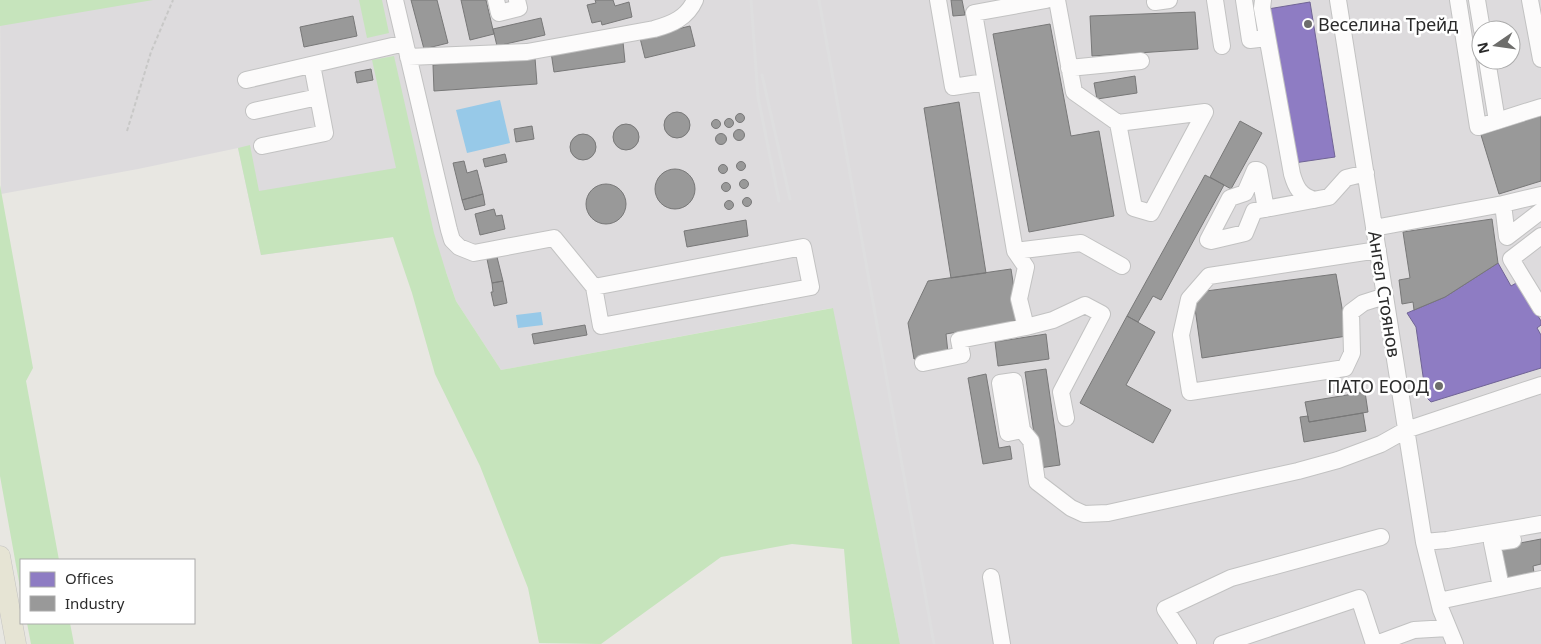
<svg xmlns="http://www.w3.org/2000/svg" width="1541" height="644" font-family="'Noto Sans',sans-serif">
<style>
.industrial{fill:#dddbdd;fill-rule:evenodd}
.green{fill:#c6e4bc}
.water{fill:#97c9e8}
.offices{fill:#8e7cc3;stroke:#706495}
.industry{fill:#999;stroke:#787878}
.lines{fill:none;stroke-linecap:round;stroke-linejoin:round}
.minor-casing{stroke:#c2c2c2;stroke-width:18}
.major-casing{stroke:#c5c4c2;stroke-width:21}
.path{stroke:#c8c8c7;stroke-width:2;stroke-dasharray:4 2.5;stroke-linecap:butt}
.minor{stroke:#fcfbfb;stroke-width:16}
.major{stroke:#e6e4d4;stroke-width:20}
.rail{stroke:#dededf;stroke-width:3}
.poi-dot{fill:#6d6d6b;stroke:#fff;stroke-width:2}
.labels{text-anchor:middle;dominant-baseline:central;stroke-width:5;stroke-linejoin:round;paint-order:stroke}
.poi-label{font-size:18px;fill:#2b2b2b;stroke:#fff;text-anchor:start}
.street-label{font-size:18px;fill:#2b2b2b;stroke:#fff}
</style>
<rect width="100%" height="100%" fill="#e8e7e2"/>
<!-- industrial -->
<path class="industrial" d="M0,0H1541V644H900L832,308L501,370L456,301L446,272L393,237L261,255L238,148L138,169L1,194ZM1481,30H1511V60H1481Z"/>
<!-- green -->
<path class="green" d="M0,0H153L0,26Z
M359,0H382L389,33L367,38Z
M394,56L434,233L446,272L456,301L501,370L833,308L900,644H852L844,549L792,544L721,557L601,644L539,643L528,588L480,466L435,374L412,293L393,237L261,255L238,148L250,145L259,191L396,168L372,60Z
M0,185L33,368L26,381L59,560H21V593L0,476Z
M27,623H70L74,644H31Z"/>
<!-- water -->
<path class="water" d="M500,100L510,143L467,153L456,110Z
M541,312L543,325L518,328L516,315Z"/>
<!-- offices -->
<path class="offices" d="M1310,2L1335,157L1294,163L1268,9Z
M1498,263L1511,286L1518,282L1541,321V325L1537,328L1541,335V368L1431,402L1426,397L1416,327L1407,313L1445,297Z"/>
<!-- industry -->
<path class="industry" d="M411,0H437L448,43L424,49Z
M461,0H486L494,34L470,40Z
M595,0H613L615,6L629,2L632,17L602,25L601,21L592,23L587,5L596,3Z
M951,0H962L965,15L953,16Z
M1195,12L1198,49L1092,56L1090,16Z
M353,16L357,36L304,47L300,27Z
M541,18L545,35L497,46L493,29Z
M1050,24L1071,136L1099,131L1114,216L1029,232L993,34Z
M690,26L695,46L645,58L640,38Z
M623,42L625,62L554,72L551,52Z
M535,58L537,84L434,91L433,65Z
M371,69L373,80L357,83L355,72Z
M1135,76L1137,93L1097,99L1094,83Z
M959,102L986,273L951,278L924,108Z
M664 125a13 13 0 1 1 26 0a13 13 0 1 1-26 0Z
M735.5 118a4.5 4.5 0 1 1 9 0a4.5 4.5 0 1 1-9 0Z
M1541,116V181L1499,194L1481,135Z
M724.5 123a4.5 4.5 0 1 1 9 0a4.5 4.5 0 1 1-9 0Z
M711.5 124a4.5 4.5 0 1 1 9 0a4.5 4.5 0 1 1-9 0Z
M1240,121L1262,133L1231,189L1210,177Z
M613 137a13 13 0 1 1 26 0a13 13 0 1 1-26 0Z
M532,126L534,139L516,142L514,129Z
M733.5 135a5.5 5.5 0 1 1 11 0a5.5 5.5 0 1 1-11 0Z
M715.5 139a5.5 5.5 0 1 1 11 0a5.5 5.5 0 1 1-11 0Z
M570 147a13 13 0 1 1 26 0a13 13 0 1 1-26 0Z
M505,154L507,162L485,167L483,159Z
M464,161L467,173L477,170L483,194L462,200L453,163Z
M736.5 166a4.5 4.5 0 1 1 9 0a4.5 4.5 0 1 1-9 0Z
M718.5 169a4.5 4.5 0 1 1 9 0a4.5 4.5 0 1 1-9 0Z
M655 189a20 20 0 1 1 40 0a20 20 0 1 1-40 0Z
M1205,175L1224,185L1161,300L1153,296L1138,322L1127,316Z
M739.5 184a4.5 4.5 0 1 1 9 0a4.5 4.5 0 1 1-9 0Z
M721.5 187a4.5 4.5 0 1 1 9 0a4.5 4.5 0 1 1-9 0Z
M586 204a20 20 0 1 1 40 0a20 20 0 1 1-40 0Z
M483,194L485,205L465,210L462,200Z
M742.5 202a4.5 4.5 0 1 1 9 0a4.5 4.5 0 1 1-9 0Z
M724.5 205a4.5 4.5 0 1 1 9 0a4.5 4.5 0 1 1-9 0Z
M494,209L496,216L502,215L505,229L480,235L475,214Z
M1492,219L1498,263L1445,297L1414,310L1413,302L1402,304L1399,280L1410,278L1403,232Z
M746,220L748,236L687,247L684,231Z
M497,257L503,281L492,283L487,259Z
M1011,269L1019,321L946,334L948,353L914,359L908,323L928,281Z
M1336,274L1347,336L1202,358L1194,301L1206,291Z
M503,281L507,303L494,306L491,292H493L492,283Z
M1127,316L1155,332L1126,385L1171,410L1153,443L1080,403Z
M585,325L587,335L534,344L532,334Z
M1046,334L1049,359L998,366L995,342Z
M1046,369L1060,465L1039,468L1025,372Z
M986,374L999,448L1010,446L1012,459L983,464L968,378Z
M1365,392L1368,412L1309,422L1305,402Z
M1363,413L1366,431L1304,442L1300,417L1308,416L1309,422Z
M1541,539V564L1533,566L1534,573L1507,580L1501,544H1515Z"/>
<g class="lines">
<defs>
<path id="minor" d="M395,0L449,230L452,240L459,247L474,253L554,238L594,287L803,247L811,287L601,326L594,287
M496,0L499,13L519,8L517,0
M938,0L953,87L985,82
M1046,0L974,13L1015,251L1081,243L1122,266
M1057,0L1074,92L1118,123L1134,208L1151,213L1205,112
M1215,0L1222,46
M1244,0L1250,40L1267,38
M1263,0L1262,8L1292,174C1296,188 1300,195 1314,200
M1338,0L1424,542L1441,610L1455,644
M1458,0L1478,127L1541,107
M1477,0L1482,30
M1530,0L1541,59
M1155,2L1169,0
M408,57L527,52L654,29C672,24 687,18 695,0
M1487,60L1497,121
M1069,68L1141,61
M246,80L405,43
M254,111L318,97
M1118,123L1205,112
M262,146L325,133L312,65
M1503,204L1541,195
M1266,209L1259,171L1257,170H1255L1245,193L1230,198L1208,240L1211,241L1245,233L1254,211L1329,197L1346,178L1366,173
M1374,228L1503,204L1507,237L1541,211
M1541,236L1511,259L1541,308
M1378,250L1209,276L1189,299L1181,335L1190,392L1345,368L1352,353L1351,312L1363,303L1385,296
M1015,251L1026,267L1019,299L1026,327L1053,320L1085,305L1102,314L1061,392L1066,418
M923,363L962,355L959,340L1026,327
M1022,430L1008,433L1000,383L1014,381L1022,430L1031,441L1037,482L1071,508L1084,514L1108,513L1298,471L1338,460L1381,444L1406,430L1541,385
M1424,542L1447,540L1541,524
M991,577L1002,644
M1501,587L1492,543L1513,540
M1439,601L1541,579
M1188,644L1165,609L1231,578L1381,537
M1222,644L1359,598L1374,644
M1376,644L1414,630L1448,628"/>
<path id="major" d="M0,556L16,644"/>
</defs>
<!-- minor casing -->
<use href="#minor" class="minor-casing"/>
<!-- major casing -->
<use href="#major" class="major-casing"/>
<!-- path -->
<path class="path" d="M127,131L151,52L173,0"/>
<!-- minor -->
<use href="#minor" class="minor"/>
<!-- major -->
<use href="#major" class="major"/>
<!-- rail -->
<path class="rail" d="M751,0L758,97L779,201
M819,0L934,644
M762,75L790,199"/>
</g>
<!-- markers -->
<g class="poi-dot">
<circle cx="1308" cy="24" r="5"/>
<circle cx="1439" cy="386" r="5"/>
</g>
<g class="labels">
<!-- poi labels -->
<g class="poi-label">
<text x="1318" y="24">Веселина Трейд</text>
<text x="1429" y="386" text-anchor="end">ПАТО ЕООД</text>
</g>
<!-- street labels -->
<g class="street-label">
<text transform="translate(1385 294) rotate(81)">Ангел Стоянов</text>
</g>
</g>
<!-- legend -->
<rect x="20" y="559" width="175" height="65" fill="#ffffff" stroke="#aaaaaa"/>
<rect x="30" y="572" width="25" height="15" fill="#8e7cc3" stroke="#aaaaaa"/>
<text x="65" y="584" font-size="15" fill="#2b2b2b">Offices</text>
<rect x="30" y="596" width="25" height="15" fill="#999999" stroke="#aaaaaa"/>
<text x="65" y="609" font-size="15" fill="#2b2b2b">Industry</text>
<!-- north arrow -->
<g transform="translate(1496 45) rotate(257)"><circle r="24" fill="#ffffff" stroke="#aaaaaa"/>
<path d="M0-4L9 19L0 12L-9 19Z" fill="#6d6d6b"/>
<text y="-8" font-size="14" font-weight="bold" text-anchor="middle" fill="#2b2b2b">N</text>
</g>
</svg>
